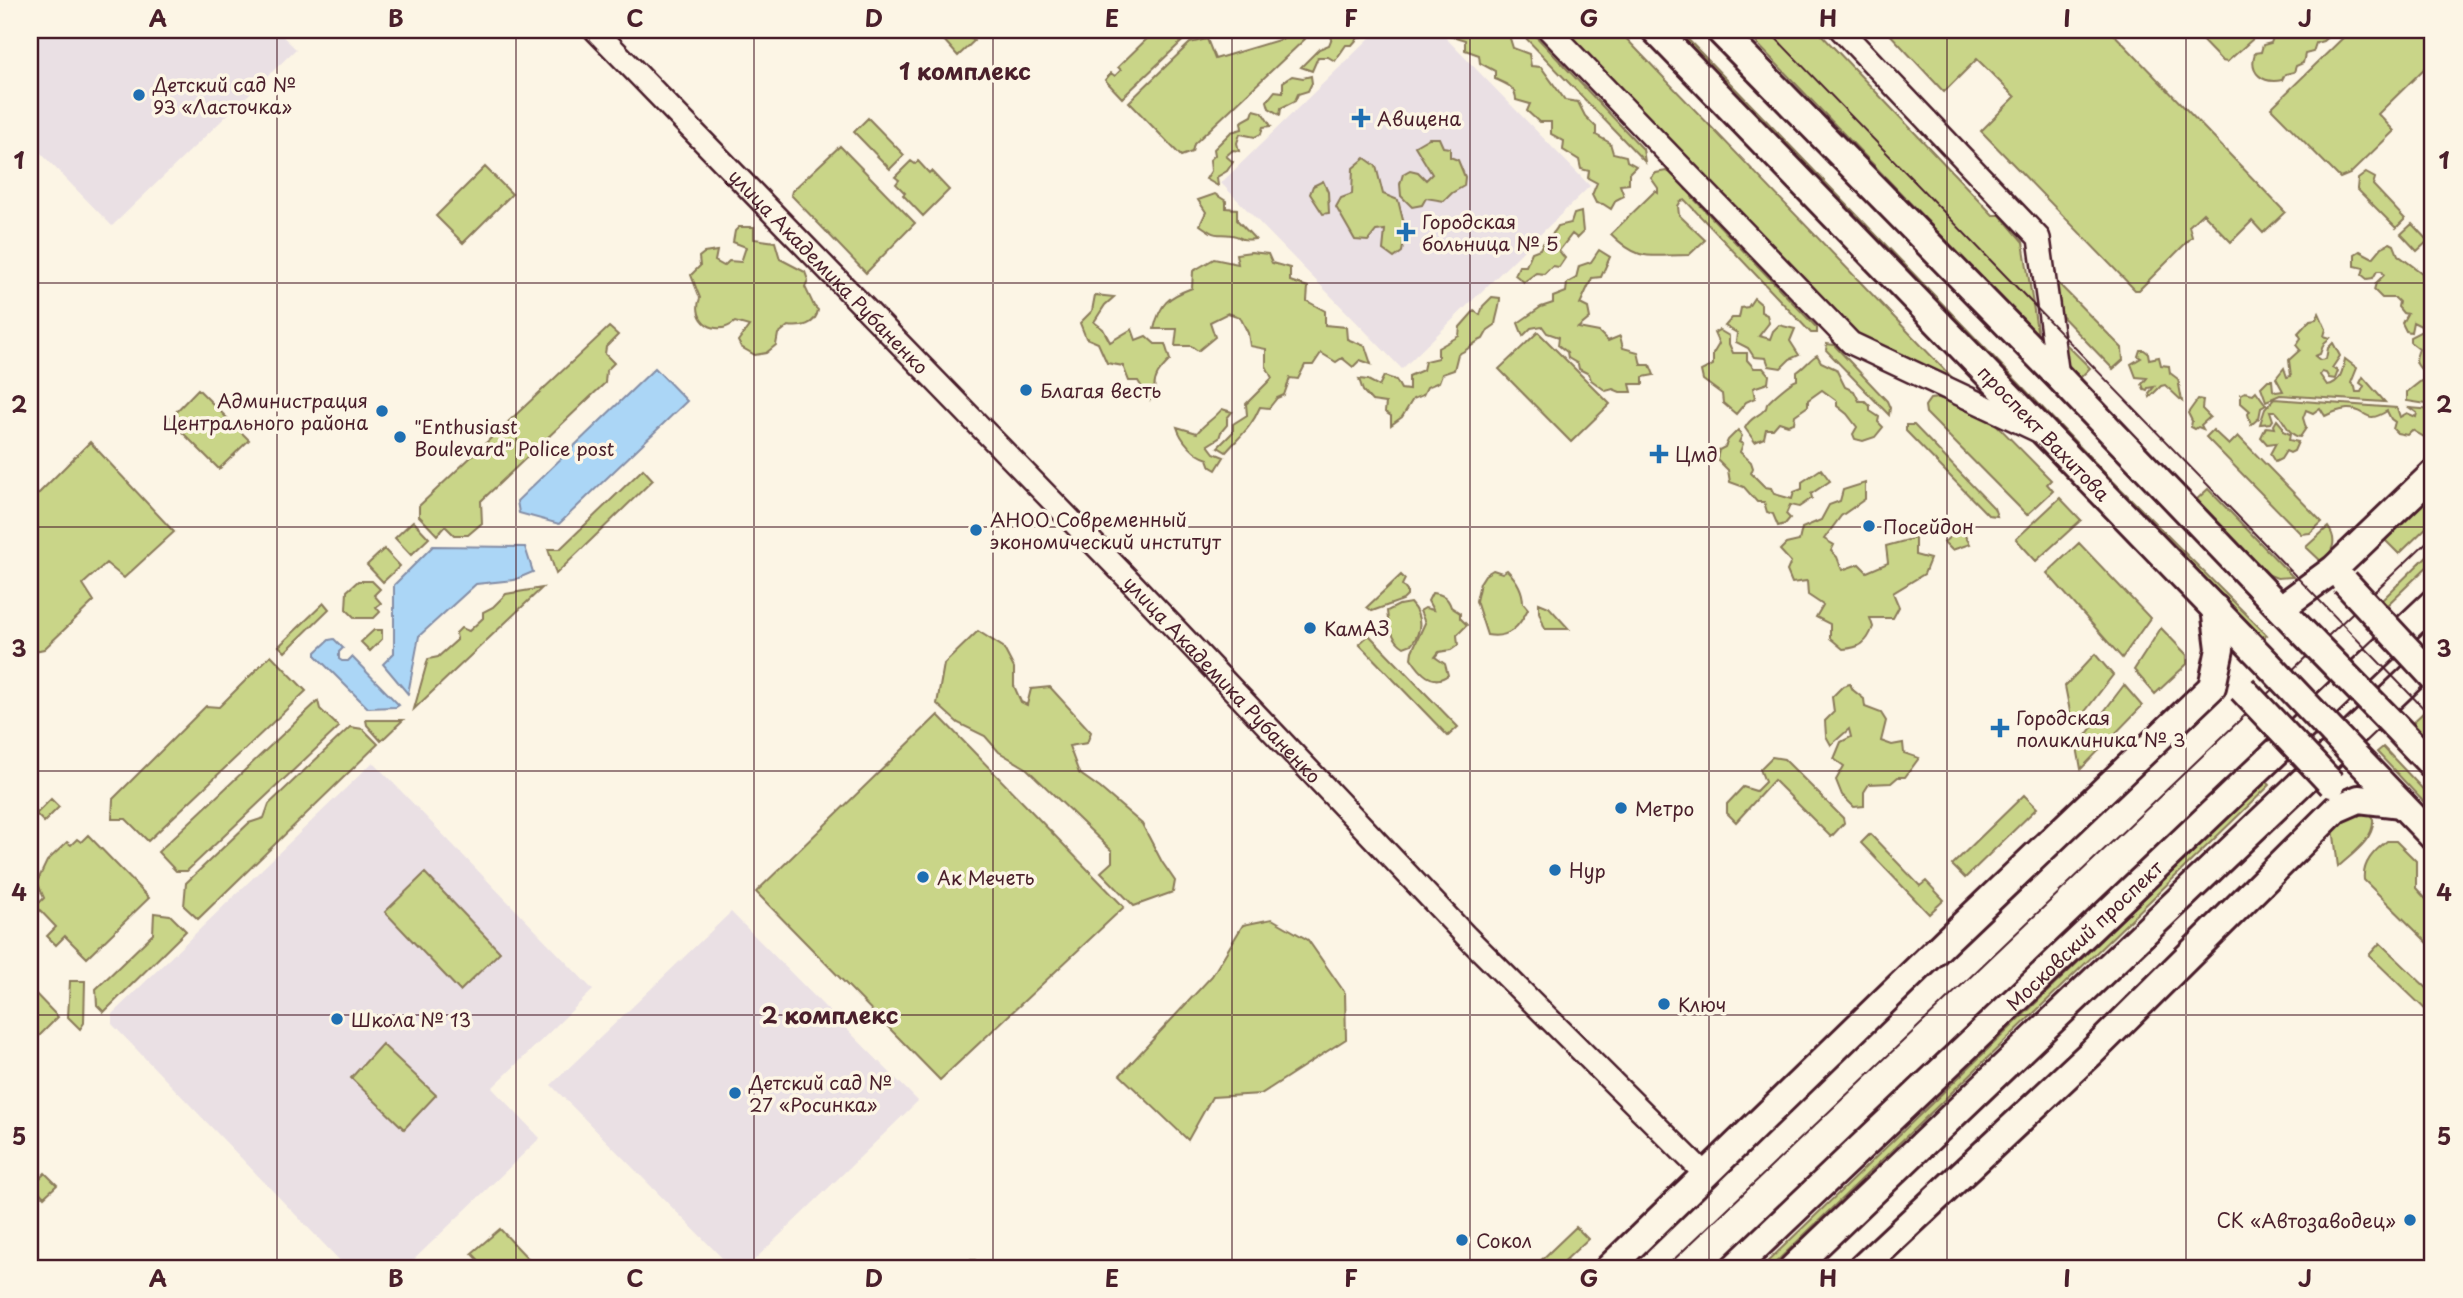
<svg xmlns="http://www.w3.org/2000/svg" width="2463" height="1298" font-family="'Playpen Sans',sans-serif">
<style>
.built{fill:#eae0e4}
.green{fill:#c9d588;stroke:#8a7a5a;stroke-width:2}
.water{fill:#abd6f6;stroke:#848da5;stroke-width:2}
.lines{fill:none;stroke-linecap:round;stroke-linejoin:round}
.minor-casing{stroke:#4a1f2b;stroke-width:26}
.major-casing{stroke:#4a1f2b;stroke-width:32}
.minor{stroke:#fcf5e5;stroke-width:21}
.major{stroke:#fcf5e5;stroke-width:26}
.tram{stroke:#4a1f2b;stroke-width:2}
.major-bridge-casing{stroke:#4a1f2b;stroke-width:32;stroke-linecap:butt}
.major-bridge{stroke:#fcf5e5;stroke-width:26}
.grid{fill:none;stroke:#4a1f2b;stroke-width:2;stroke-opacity:0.55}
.poi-dot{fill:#1f6fb2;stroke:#fcf5e5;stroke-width:2.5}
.labels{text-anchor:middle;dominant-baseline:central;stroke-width:7;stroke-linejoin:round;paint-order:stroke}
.poi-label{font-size:19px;fill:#4a1f2b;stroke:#fcf5e5;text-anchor:start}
.street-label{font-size:19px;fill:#4a1f2b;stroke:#fcf5e5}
.quarter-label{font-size:23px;font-weight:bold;fill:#4a1f2b;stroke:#fcf5e5}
.neatline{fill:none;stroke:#4a1f2b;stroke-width:2.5}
.grid-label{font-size:23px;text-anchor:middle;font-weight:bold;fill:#4a1f2b}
</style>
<rect width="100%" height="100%" fill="#fcf5e5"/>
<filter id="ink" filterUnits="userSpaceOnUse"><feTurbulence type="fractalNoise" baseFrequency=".0143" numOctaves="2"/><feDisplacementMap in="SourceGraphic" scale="14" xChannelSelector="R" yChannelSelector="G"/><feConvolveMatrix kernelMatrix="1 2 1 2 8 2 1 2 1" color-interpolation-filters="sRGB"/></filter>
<g filter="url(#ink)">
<!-- built -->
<path class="built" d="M30,30H276L296,49L112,226L30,142Z
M1378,30H1438L1590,186L1402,369L1221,183Z
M373,762L593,990L492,1088L540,1138L405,1268H347L112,1024V1014Z
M731,912L918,1101L746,1268H732L551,1085Z"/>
<!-- green -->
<path class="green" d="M954,30H964L974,41L958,56L943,39Z
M1156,30H1194L1122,98L1105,80L1111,73L1115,76L1121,70L1118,67Z
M1342,30H1367L1363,37L1358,38L1352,45H1346L1335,61L1328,57H1318L1312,71L1301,67L1319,49L1329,45L1333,35Z
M1448,30H1504L1508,32L1513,48L1529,54L1531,66L1541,67L1565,100L1578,102L1585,116L1596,127V135L1610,143L1613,153L1626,156L1627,161L1636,166L1629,173V184L1620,185L1624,196L1616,200L1611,209L1603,204L1596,203L1592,195L1597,183L1588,178L1589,171L1581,169L1579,160L1563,150L1564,141L1551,134V122H1539L1527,111L1530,104L1516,100C1516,87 1506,84 1495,79V71L1480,63L1479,55L1465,50V40L1449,35Z
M1518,30H1530L1643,149L1645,162Z
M1558,30H1618L1964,390L1858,341Z
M1667,30H1679L2112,480L2267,635L2260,640Z
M1744,30H1817L1993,215H2000L2023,242L2038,336Z
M1886,30H2110L2285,212L2263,233L2252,221L2231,242L2203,213L2189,226L2192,237L2139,290H2135L1981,131L2015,97L1977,59L1944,92Z
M2192,30H2263L2227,62L2222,61Z
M2283,30H2329L2331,34L2323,41L2316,43L2313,52L2305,54L2303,63L2296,66L2294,72L2285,74L2282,80C2264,84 2248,74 2255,53L2261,52L2263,45L2271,43L2274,35L2282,33Z
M2351,30H2433V60L2378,114L2394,131L2350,174L2340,178L2271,108Z
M1302,33L1305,39L1194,144L1192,152L1181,156L1129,102L1190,43L1207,39L1215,59Z
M1292,76L1303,78L1311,76L1312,83L1308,91L1298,94L1295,101L1281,108L1280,115L1269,108L1267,101L1275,91L1283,92V82Z
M1254,110L1262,112L1271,126L1263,127L1261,134L1255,137L1240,134L1237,143L1239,151L1233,150L1226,156L1233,162L1227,171L1217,177L1218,186L1206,179L1211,171L1210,160L1215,155L1214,149L1231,132L1242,129L1241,122L1252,116Z
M868,118L904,155L890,169L854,132Z
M1429,138H1439L1443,147L1450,148V157L1458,160L1465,177L1464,186L1452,193L1444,201L1426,198L1422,205L1412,207L1401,196L1400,184L1403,174L1410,170L1418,172L1426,180L1432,174L1415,146Z
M840,146L915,223L866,273L791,195L792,191Z
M1365,158L1376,166L1383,194L1398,200L1403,220L1411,233L1404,241L1402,252L1394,258L1383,250L1385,230L1376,231L1368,241L1355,240L1336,207L1341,198L1352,194L1353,168Z
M911,161L915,164L918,161L929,173L931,171L949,190L923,216L903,195L905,193L896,184L899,180L895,177Z
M485,167L512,194L463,243L436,216Z
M1666,171L1673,173L1687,183L1683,185L1686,190L1693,193L1692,197L1817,328V333H1811L1685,200L1681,201L1678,206L1679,215L1705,240L1689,255C1650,255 1640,263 1611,234L1655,191L1658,193V188L1651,178L1656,173Z
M2366,173L2375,178L2373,185L2405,219L2396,228L2357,189L2358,179Z
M1323,181L1328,192L1329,213L1323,214L1310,194L1313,186Z
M1215,194L1226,201V208L1237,209V220L1255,239C1238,241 1244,237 1232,235C1213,232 1220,239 1200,225L1206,212L1198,200Z
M1581,212L1583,232L1577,238L1572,234L1559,251L1565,258L1559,267L1552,266L1544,274L1536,273L1524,282L1515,275L1519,266H1526L1532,252L1540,249C1544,238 1553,237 1558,226L1571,223L1574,214Z
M2412,224L2428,241L2417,251L2401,234Z
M739,227H754V239L775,242L780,259L805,272L808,280L805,287L814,306L818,310C816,325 801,328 788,326L778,334L776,345L766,353L755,355L741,347L738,341L749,326L735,322C716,338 691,321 700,298L691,275L700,266L699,257L704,253L717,251L715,261L724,266L729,261L741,262L746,247L733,242L735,231Z
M2390,243L2394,245L2398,255L2422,273L2423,282L2433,288V379L2427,380L2423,377V371C2414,363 2415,360 2419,349L2410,342V337L2422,331L2421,326L2413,322L2411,332L2406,331L2402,323L2407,314L2403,313L2398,307L2399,302L2395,298H2382L2374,290L2376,283L2384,275L2382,271H2377L2373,278L2367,279L2362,275L2364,268L2355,266V254L2360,251L2373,258L2382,247Z
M1599,250L1610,257L1601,277L1592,278L1580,304L1588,308L1590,318L1578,328L1599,332L1608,341L1620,336L1623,348L1638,352L1641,365H1650L1654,375L1643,377V384H1630L1632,392H1620L1613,389L1606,391L1591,380L1589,374L1579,369L1578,364L1568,358L1567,352L1558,345L1559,337L1547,333L1542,326L1531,328L1523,336L1518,323L1541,307L1553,303V297L1566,292L1567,283L1576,278L1579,266L1591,262Z
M1251,252L1268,254L1272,263L1290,268V281L1308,287L1307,301L1325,311V325L1346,327L1347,339L1365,346L1371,364L1360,360L1353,367L1342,358L1336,362L1321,353L1313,365H1305L1298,379L1290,378L1284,395L1277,398L1269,408L1260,407C1251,428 1241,435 1226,452L1218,447L1233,432V424L1247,415L1246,404L1272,378L1266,366V349L1250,346L1248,333L1240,317L1228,313L1210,322L1215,337L1198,351L1191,346H1175L1177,329H1154C1160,303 1168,297 1192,288L1193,271L1214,259L1238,264L1236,254Z
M2048,273L2122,348L2123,360L2113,369L2055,309Z
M1095,295L1114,297L1105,305L1094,322L1103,329L1110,342L1132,329L1136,340L1146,336L1155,344H1165L1170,360C1160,370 1152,378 1155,393L1150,400L1138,381H1129L1123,366L1107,363L1098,343L1086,338L1080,323L1092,311Z
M1492,297L1500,298C1500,308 1496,316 1495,325L1488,330L1483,339C1472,343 1468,351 1458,354L1454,370L1442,374L1439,382L1427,387L1423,395L1413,399L1402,417L1391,425V416L1385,412L1386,403L1372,401L1363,391L1359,379L1368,380L1379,386L1384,376L1396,380L1401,389L1409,390V376L1423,370L1425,361L1438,358V348L1459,336L1460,327L1474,311L1480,315L1483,306Z
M1754,298L1761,304V312L1767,315L1769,323L1759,336L1770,339L1773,331L1779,325L1795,329L1790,341L1799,355L1790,359L1781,368L1769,366L1766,358L1754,357L1748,348L1736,342L1737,333L1725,326L1732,318H1739L1741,308L1748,307Z
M2319,313L2326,329L2324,336L2330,338L2324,343L2320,354L2315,356L2320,360L2326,359L2328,348L2333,343L2340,356L2332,368L2338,371L2335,379L2329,378L2326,373L2322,372L2320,375L2327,385C2340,384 2343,370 2345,359L2357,368L2351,383L2355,387L2356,392H2361L2364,386L2360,383L2363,377L2385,402L2280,395L2266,401L2261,387L2268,380H2272L2273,390L2276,392L2283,391L2276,378L2284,368L2287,377L2291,376L2289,360L2300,350L2296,345L2301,338L2298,333L2310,320L2316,319Z
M609,327L618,335L606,347L605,354L614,363L606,371L605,383L481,501L482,523L468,535H454L445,526L437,535L419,516V506Z
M1719,330L1729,336V344L1733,353H1747V360L1754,368H1763L1769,375L1768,383L1753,388L1755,398L1746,402L1736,414L1723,403L1722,394L1703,380L1701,371L1713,365V354L1719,344L1714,333Z
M1538,332L1610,404L1571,442L1499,369Z
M2057,335L2090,368L2079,379L2059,358Z
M1827,344L1834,345L1887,401L1890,408L1889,415L1826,350Z
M2140,350H2144L2148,353L2149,359L2159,357L2161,365L2169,366L2170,373L2178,379L2182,401L2165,385L2161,386L2150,397L2149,393L2154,387L2148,388L2147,390L2144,389L2142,384L2147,378L2136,377L2131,364L2141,358L2138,356Z
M1817,355L1821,362L1836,369L1845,387L1854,391L1859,401H1865L1870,406V411L1879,417L1878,422L1883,427L1875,437L1863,441L1855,439L1853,434L1857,427L1847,414L1837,406V401L1822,390L1808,400V406L1795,415L1794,423L1788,425L1779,422L1773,429H1766L1764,438L1755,442L1745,428C1751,416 1759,417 1765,409C1767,408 1766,406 1767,404C1771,399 1791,381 1797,380V372C1806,366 1810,359 1817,355Z
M2421,381L2433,386V405L2407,401V392Z
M198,389L249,440L219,469L169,419Z
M2256,391L2266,405L2261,408L2259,418L2251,425L2248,414L2250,411L2241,403V394L2245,392L2253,394Z
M1939,398L1987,415L2051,480L2047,484L2053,491L2027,515L1926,413L1925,406L1930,399Z
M2198,399L2203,400L2202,409L2210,417L2201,425L2203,429L2198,427L2195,429L2191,427L2192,421L2188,413Z
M2274,399L2397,408L2400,417L2407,413L2416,417L2417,413L2410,408L2433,410V432L2426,438L2412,430L2407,435L2397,433L2393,429L2395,422L2391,419L2387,411C2364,426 2368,408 2347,409C2340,410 2331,413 2325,416L2320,408L2313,413L2306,410L2303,418L2306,428L2300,437C2287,435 2285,419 2275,411H2270L2273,420L2271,423L2260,424L2265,409Z
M1222,409L1232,412L1227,418V425L1221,432L1219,438L1208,445L1214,453L1224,457L1216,470L1211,467L1208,459C1194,455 1181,440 1177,427L1197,433C1205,423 1214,419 1222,409Z
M2277,420L2283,427V431L2290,434L2289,440L2298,442L2294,451L2290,453L2286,451L2281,459L2275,462L2270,454L2276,443L2267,444L2261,437L2266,427L2275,428L2274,425Z
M1906,425H1914L1994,508L1997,516L1988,515L1906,431Z
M1738,430L1742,436L1739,442L1743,444L1740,452L1751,462L1753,468L1751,473L1765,487L1771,488L1774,494L1792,499L1794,492L1802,489V482L1821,469L1830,481L1811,494L1812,498L1799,507L1790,505L1786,514L1790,518L1785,524L1778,526L1773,514L1767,512L1764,502H1757L1744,487L1730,482L1728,470L1717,459L1719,450L1725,447L1728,440Z
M2213,430L2229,445L2238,436L2322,522L2310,533L2301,534L2206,437Z
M90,442L174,532L124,578L106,563L83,584L94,601L44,649L30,652V502Z
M643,469L653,480L556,574L548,549H560Z
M2433,482V521L2399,554L2385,540L2384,530Z
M1865,483V499L1841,516L1824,539L1834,545L1831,551L1837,557L1842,570L1859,564L1867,572L1888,563L1886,546L1915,538V555L1930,559L1924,574L1893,593L1899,607L1893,618H1870L1873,627C1867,643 1860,648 1843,649L1830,638V624L1816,617L1823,605L1808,595L1807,581L1792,583L1787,571L1791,562L1780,550L1786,544L1799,541L1802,528L1821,520L1829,505L1840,501L1843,490Z
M2208,489L2293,577L2277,578L2267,574L2196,500Z
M2060,498L2081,520L2036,561L2016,539Z
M413,521L429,538L411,555L395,538Z
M2328,527C2338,541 2333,551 2322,562L2306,547Z
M1960,528L1970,544L1952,550L1944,542Z
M2079,543L2150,618L2122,658L2047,573Z
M384,549L400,566L383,582L367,565Z
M2433,550V561L2386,606L2381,601Z
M1493,570L1502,573L1507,570C1516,579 1523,590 1523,603L1528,609C1519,627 1509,639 1487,635L1476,601L1480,583L1485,575Z
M1401,575L1405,579L1402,585L1407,591V596L1403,600L1372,611L1367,607Z
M358,581H372L380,589L374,595L381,603L376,607L380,612L374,618H355L346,609L347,591Z
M542,588L414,709L428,659L438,657L457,640L456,633L461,628L469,631L483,618V612L493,607L506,594Z
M1432,593C1442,594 1448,597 1451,607L1460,613V618L1467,625L1457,635L1458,645L1451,650L1439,652L1435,657L1445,664L1448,675C1432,687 1420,672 1411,658L1412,651L1425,623L1420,611L1425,608L1433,610L1428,601Z
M324,603L329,609L285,652L279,646Z
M1410,603C1422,616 1423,629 1412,644L1404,647C1392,640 1388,624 1387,611L1399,605Z
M1539,603L1549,607L1569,629H1545L1539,612Z
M2161,628L2187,655V664L2155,694L2134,670Z
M374,630H382V639L370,651L361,642Z
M978,631L1003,647L1014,668V686L1021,702L1027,705L1031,689L1050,687L1091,732L1087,743L1069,746L1079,773L1100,788L1142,824L1162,862L1175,881L1173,892L1134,906L1101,872L1112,862V851L1026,768L999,752L985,736L958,723L937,704L944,664Z
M1369,635L1458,727L1448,736L1359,644Z
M2095,654L2113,675L2073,727L2065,686Z
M271,655L306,691L148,841L126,819H112L113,799L206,706L219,707Z
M1850,684L1853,690L1864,699L1865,707L1881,713L1886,721L1881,741L1892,745L1903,743L1904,753L1919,758L1905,777H1898L1891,783L1869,784L1864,792V806L1854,807L1842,795L1836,780L1844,766L1834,759L1841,742L1851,737L1849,729L1831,745L1826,736L1825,721L1834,712L1832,697L1843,686Z
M2124,685L2142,706L2081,769L2077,747Z
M318,701L320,709L339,727L187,871H176L158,852Z
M2424,712L2433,721V747L2411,724Z
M938,715L1124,907L940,1080L756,892Z
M366,720H403L381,741L367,725Z
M350,727L363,729L378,744L198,919L184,906L186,883L249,823L264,818L269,804Z
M2383,747L2433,800V812L2377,752Z
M1772,757L1784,759L1843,818L1844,823L1831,837L1774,780L1736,822L1727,813V804L1743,787L1756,791L1765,782L1760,769Z
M2266,781L2270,785L1770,1268H1761Z
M2024,795L2037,808L1965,878L1952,865Z
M51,799L59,807L44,822L36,814Z
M2367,810L2373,819C2375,839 2352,854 2338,867L2333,828L2347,816Z
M1870,834L1920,886L1926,881L1944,900L1929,914L1861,843Z
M88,835L149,898L87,958L65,936L56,945L47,936L56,927L36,906L44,898L37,882L47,861L67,842L71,845L77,839L81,842Z
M2387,841H2396L2416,861V888L2433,907V948L2364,880C2362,863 2374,851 2387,841Z
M425,873L500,952L460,991L385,912Z
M154,913L170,915L186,931L104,1012L97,1005L96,989L153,934Z
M1272,919L1308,940L1345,993L1346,1039L1261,1094L1212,1097L1188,1140L1120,1075L1212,976L1243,925Z
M2380,943L2433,994V1017L2369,955Z
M70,981H85L84,1023L80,1029L68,1017Z
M30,988L58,1017L30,1045V1035L37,1028L30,1021Z
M382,1044L436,1095L404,1129L351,1078Z
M45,1173L57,1185L44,1197L33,1185Z
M1576,1227L1588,1239L1557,1268H1533Z
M500,1229L537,1268H486L472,1253Z
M927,1260H975V1268H927Z"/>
<!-- water -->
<path class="water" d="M655,368L687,401L559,524L519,513L517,501Z
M433,546L525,547L533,572L514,580L476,584L419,636L408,694L383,664L394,653V585Z
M334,639L343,648L339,652V659L342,661H348L352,657L399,705L396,707L368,708L316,656V652L329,640Z"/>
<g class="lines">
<defs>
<g id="minor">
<path id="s1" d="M595,30L1132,583L1465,935L1706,1175"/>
<path d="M1549,30L1851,343L2038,431"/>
<path d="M1841,30L2039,238L2058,376"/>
</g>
<g id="major">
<path id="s2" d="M1655,30L2268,664"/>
<path d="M1719,30L2058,376L2302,631"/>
<path d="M2281,608L2334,569L2433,474"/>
<path d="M2393,724L2433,766"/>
<path d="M2358,759L2433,837"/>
<path d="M1609,1268L1947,940L2212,687L2220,649L2215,608"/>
<path id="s3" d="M1734,1268L2433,603"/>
<path d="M1793,1268L2433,657"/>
<path d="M1862,1268L2091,1053L2336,809L2359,799L2401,804"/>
</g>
</defs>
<!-- minor casing -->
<use href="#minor" class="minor-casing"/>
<!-- major casing -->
<use href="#major" class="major-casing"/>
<!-- minor -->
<use href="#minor" class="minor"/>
<!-- major -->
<use href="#major" class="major"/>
<!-- tram -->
<path class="tram" d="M1768,30L2433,718
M1665,1268L2433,536"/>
<defs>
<path id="major-bridge" d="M2345,582L2433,677
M2302,631L2393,724
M2268,664L2358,759
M2242,689L2332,784"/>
</defs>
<!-- major-bridge casing -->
<use href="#major-bridge" class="major-bridge-casing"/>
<!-- major-bridge -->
<use href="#major-bridge" class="major-bridge"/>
</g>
</g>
<!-- grid -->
<path class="grid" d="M277,30V1268M516,30V1268M754,30V1268M993,30V1268M1232,30V1268M1470,30V1268M1709,30V1268M1947,30V1268M2186,30V1268M30,283H2433M30,527H2433M30,771H2433M30,1015H2433"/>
<!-- markers -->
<g class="poi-dot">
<circle cx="139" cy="95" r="7"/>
<path d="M1357.5 107.5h7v7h7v7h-7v7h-7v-7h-7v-7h7z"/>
<path d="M1402.5 221.5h7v7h7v7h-7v7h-7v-7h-7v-7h7z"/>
<circle cx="1026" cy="390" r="7"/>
<circle cx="382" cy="411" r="7"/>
<circle cx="400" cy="437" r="7"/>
<path d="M1655.5 443.5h7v7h7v7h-7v7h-7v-7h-7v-7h7z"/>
<circle cx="1869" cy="526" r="7"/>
<circle cx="976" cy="530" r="7"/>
<circle cx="1310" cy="628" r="7"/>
<path d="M1996.5 717.5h7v7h7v7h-7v7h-7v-7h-7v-7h7z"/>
<circle cx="1621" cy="808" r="7"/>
<circle cx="1555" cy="870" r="7"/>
<circle cx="923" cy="877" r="7"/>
<circle cx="1664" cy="1004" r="7"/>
<circle cx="337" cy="1019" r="7"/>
<circle cx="735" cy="1093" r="7"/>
<circle cx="2410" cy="1220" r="7"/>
<circle cx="1462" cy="1240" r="7"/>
</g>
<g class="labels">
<!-- poi labels -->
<g class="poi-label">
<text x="153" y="84">Детский сад №<tspan x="153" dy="22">93 «Ласточка»</tspan></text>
<text x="1377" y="118">Авицена</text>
<text x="1422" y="221">Городская<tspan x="1422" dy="22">больница № 5</tspan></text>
<text x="1040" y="390">Благая весть</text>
<text x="368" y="400" text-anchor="end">Администрация<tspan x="368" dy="22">Центрального района</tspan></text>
<text x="414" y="426">"Enthusiast<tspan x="414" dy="22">Boulevard" Police post</tspan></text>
<text x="1675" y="454">Цмд</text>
<text x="990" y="519">АНОО Современный<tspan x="990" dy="22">экономический институт</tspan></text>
<text x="1883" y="526">Посейдон</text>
<text x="1324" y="628">КамАЗ</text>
<text x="2016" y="717">Городская<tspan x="2016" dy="22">поликлиника № 3</tspan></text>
<text x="1635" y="808">Метро</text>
<text x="1569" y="870">Нур</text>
<text x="937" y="877">Ак Мечеть</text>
<text x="1678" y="1004">Ключ</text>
<text x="351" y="1019">Школа № 13</text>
<text x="749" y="1082">Детский сад №<tspan x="749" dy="22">27 «Росинка»</tspan></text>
<text x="2396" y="1220" text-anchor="end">СК «Автозаводец»</text>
<text x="1476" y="1240">Сокол</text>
</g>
<!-- street labels -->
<g class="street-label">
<text stroke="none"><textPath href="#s1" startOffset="336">улица Академика Рубаненко</textPath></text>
<text stroke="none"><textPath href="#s2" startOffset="560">проспект Вахитова</textPath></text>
<text stroke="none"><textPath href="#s1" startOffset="903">улица Академика Рубаненко</textPath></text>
<text stroke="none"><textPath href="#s3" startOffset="483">Московский проспект</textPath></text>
</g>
<!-- quarter labels -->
<g class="quarter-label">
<text x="965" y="70">1 комплекс</text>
<text x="830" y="1014">2 комплекс</text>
</g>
</g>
<!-- margin -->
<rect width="2463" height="1298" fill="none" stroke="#fcf5e5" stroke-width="77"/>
<rect x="38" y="38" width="2386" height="1222" class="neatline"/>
<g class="grid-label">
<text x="158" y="27">A</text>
<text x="396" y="27">B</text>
<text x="635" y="27">C</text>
<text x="874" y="27">D</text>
<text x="1112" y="27">E</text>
<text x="1351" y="27">F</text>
<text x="1589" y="27">G</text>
<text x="1828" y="27">H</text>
<text x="2067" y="27">I</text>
<text x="2305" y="27">J</text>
<text x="19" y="169">1</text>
<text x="2444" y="169">1</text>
<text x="19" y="413">2</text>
<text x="2444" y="413">2</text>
<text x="19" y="657">3</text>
<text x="2444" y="657">3</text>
<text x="19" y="901">4</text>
<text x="2444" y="901">4</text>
<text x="19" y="1145">5</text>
<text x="2444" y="1145">5</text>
<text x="158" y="1287">A</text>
<text x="396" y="1287">B</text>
<text x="635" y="1287">C</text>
<text x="874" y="1287">D</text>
<text x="1112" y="1287">E</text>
<text x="1351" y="1287">F</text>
<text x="1589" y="1287">G</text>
<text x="1828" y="1287">H</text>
<text x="2067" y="1287">I</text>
<text x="2305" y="1287">J</text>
</g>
</svg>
